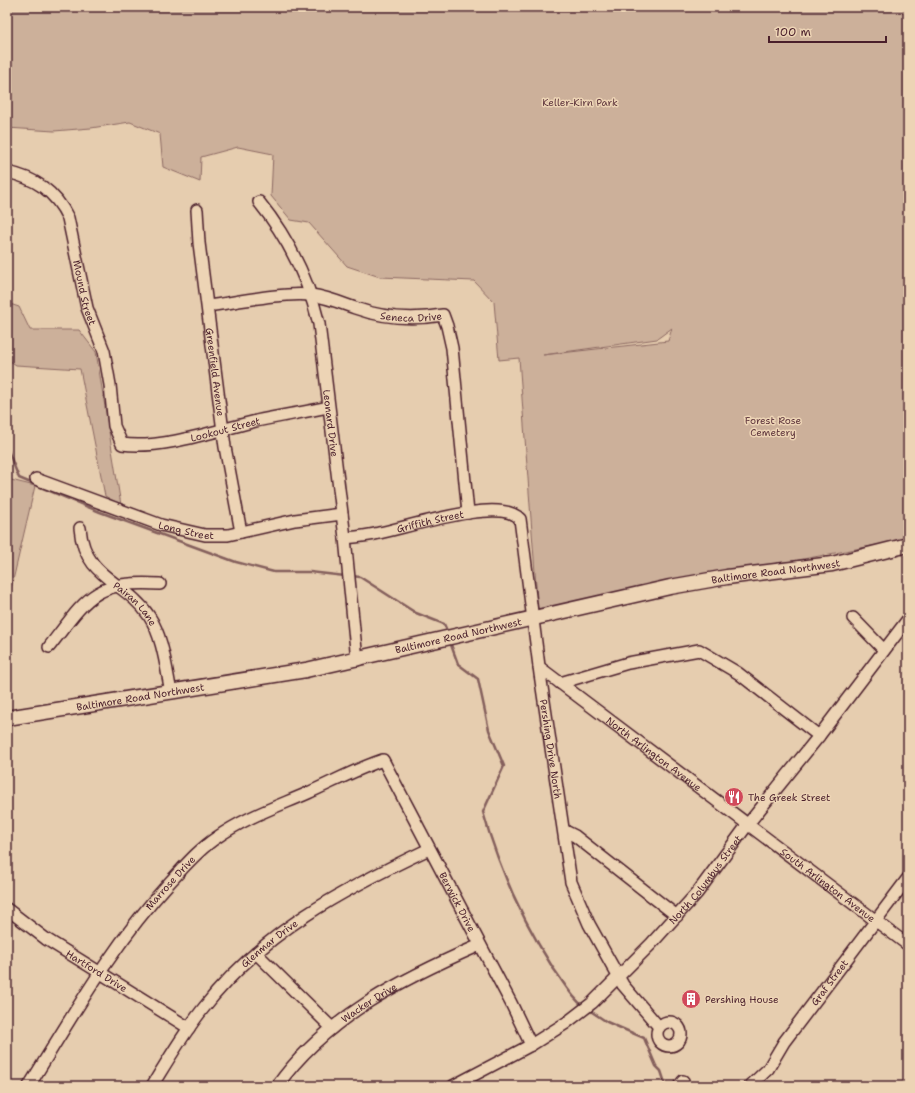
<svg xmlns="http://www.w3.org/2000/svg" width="915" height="1093" font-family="'Shantell Sans',sans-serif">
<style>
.green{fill:#ccb09a;stroke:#8b6862;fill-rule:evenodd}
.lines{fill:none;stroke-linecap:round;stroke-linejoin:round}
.stream{stroke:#845f5c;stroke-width:2.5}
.minor-casing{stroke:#4a1f2b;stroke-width:14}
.major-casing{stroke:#4a1f2b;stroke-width:17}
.minor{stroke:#edd4b5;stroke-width:11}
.major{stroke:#edd4b5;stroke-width:14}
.labels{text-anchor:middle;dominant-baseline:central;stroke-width:3;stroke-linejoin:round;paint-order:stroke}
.park-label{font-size:10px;fill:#5e353c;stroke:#edd4b5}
.street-label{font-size:10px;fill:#4a1f2b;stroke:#edd4b5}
.poi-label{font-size:10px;fill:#4a1f2b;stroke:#edd4b5;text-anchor:start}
</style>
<rect width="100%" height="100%" fill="#e6cdaf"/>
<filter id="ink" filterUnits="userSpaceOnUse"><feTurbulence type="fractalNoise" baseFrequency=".025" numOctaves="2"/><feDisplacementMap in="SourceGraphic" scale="8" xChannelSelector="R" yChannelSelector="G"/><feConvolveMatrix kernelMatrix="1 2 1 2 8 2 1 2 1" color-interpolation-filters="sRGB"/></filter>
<g filter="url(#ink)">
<!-- green -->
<path class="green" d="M7,7H908V539L793,561L726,570L538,612L519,358L499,360L494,302L474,281L380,277L347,266L309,223L291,220L271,196L273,154L238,147L201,157L200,182L163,167L160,134L130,122L91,128L54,131L7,128ZM672,328L668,341L543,355L657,339Z
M7,303L19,307L30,330H79L96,352L121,505L105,496L80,369L16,365L7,359Z
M7,479L35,486L7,606Z"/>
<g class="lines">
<!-- stream -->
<path class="stream" d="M7,448L19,478L100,512L236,562L274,572H310L345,576
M352,576L360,577L416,613L444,624L448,633
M450,642L458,664L478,679L489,730L504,766L483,812C499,869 521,918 553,968C563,981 570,996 583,1006
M589,1010L607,1022L644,1038L656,1066L661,1071L666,1086"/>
<defs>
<g id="minor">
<path id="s1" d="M7,172C35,178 55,191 68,218L87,308L104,351L110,385L114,426L122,444C161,450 218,430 256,421C280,416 305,412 328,407"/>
<path id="s2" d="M259,202C289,239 308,278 319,324L345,538L357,660"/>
<path id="s3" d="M197,210L199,243L225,447L241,532"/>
<path id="s4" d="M208,306C237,302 283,292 311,295C327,297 341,303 355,308C383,318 413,320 443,315L447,326L452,348L468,513"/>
<path id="s5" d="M36,479L161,525L205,535H228L295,520L342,514"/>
<path id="s6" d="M80,528C84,579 126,581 149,616C163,637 166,668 171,692"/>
<path id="s7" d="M345,538C356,537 368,536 379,533C406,528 501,496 520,519L540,674L571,882L589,924L623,985L659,1027"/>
<path d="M853,618L884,650"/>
<path d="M49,647C87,598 94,580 160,584"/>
<path id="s8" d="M539,667L908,945"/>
<path d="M560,683L628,663L699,650L738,673L819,736"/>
<path d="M565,831L575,836L677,916"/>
<path id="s9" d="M7,909L46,939L189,1028"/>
<path d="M256,953L332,1028"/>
<circle cx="669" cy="1034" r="12"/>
<path id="s10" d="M29,1086C73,1015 113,944 170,882C184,867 198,850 216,838C244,818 276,807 308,793C333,782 356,769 383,760L511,1003L531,1045"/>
<path id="s11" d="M152,1086C168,1060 183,1034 202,1010C262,932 342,890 429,849"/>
<path id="s12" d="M277,1086C327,1016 404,978 480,945"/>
<path id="s13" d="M453,1086L531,1045L566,1023L592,1003L651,944L697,893L748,824L819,736L908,619"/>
<path d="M679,1086L683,1081"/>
<path id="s14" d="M750,1086L768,1069L784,1042L908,878"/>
</g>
<g id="major">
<path id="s15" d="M7,718L306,670L670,587L727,577L832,564L908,545"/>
</g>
</defs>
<!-- minor casing -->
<use href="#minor" class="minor-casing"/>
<!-- major casing -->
<use href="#major" class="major-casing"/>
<!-- minor -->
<use href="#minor" class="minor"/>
<!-- major -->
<use href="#major" class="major"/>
</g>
</g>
<!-- icons -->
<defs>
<symbol id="restaurant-disc" viewBox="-11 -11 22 22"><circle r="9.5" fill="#d1495b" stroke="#edd4b5"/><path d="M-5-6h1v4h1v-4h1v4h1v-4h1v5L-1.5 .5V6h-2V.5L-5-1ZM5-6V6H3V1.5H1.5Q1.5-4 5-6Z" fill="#fff"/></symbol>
<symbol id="building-disc" viewBox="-11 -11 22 22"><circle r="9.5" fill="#d1495b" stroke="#edd4b5"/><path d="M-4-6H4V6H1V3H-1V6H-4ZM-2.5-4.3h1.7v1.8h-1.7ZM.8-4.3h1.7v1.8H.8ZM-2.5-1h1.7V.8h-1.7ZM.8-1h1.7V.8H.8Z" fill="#fff"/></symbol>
</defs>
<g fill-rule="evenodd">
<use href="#restaurant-disc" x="723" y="786" width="22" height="22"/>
<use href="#building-disc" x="680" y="988" width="22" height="22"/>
</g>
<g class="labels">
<!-- park labels -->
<g class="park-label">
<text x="580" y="102">Keller-Kirn Park</text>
<text x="773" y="420">Forest Rose<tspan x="773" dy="12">Cemetery</tspan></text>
</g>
<!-- street labels -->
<g class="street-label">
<text stroke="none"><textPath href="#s1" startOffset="156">Mound Street</textPath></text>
<text stroke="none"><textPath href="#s4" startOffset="207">Seneca Drive</textPath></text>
<text stroke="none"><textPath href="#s3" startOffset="163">Greenfield Avenue</textPath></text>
<text stroke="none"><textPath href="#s2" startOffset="237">Leonard Drive</textPath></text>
<text stroke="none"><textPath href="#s1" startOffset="418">Lookout Street</textPath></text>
<text stroke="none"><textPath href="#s7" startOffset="87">Griffith Street</textPath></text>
<text stroke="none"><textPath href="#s5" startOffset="159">Long Street</textPath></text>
<text stroke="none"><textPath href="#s15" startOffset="783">Baltimore Road Northwest</textPath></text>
<text stroke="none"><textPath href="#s6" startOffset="97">Pairan Lane</textPath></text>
<text stroke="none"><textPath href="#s15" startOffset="459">Baltimore Road Northwest</textPath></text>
<text stroke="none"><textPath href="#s15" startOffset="135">Baltimore Road Northwest</textPath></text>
<text stroke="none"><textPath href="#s7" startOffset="412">Pershing Drive North</textPath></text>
<text stroke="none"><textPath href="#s8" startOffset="144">North Arlington Avenue</textPath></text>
<text stroke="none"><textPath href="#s13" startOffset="330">North Columbus Street</textPath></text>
<text stroke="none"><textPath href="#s10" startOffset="248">Marrose Drive</textPath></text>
<text stroke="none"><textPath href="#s8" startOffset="362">South Arlington Avenue</textPath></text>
<text stroke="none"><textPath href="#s10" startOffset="657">Berwick Drive</textPath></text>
<text stroke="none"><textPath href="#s11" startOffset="186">Glenmar Drive</textPath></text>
<text stroke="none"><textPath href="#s9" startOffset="109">Hartford Drive</textPath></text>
<text stroke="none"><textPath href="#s14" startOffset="131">Graf Street</textPath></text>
<text stroke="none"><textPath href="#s12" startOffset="125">Wacker Drive</textPath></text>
</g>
<!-- poi labels -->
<g class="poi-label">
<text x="748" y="797">The Greek Street</text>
<text x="705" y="999">Pershing House</text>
</g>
</g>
<!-- margin -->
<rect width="915" height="1093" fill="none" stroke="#edd4b5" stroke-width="24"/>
<rect x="12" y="12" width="891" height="1069" fill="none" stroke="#4a1f2b" stroke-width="1.5" filter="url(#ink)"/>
<!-- scale -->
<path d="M769 36v6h117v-6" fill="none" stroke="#4a1f2b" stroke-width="2"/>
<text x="775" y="36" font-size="12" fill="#4a1f2b" stroke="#edd4b5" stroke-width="3" paint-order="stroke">100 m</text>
</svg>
